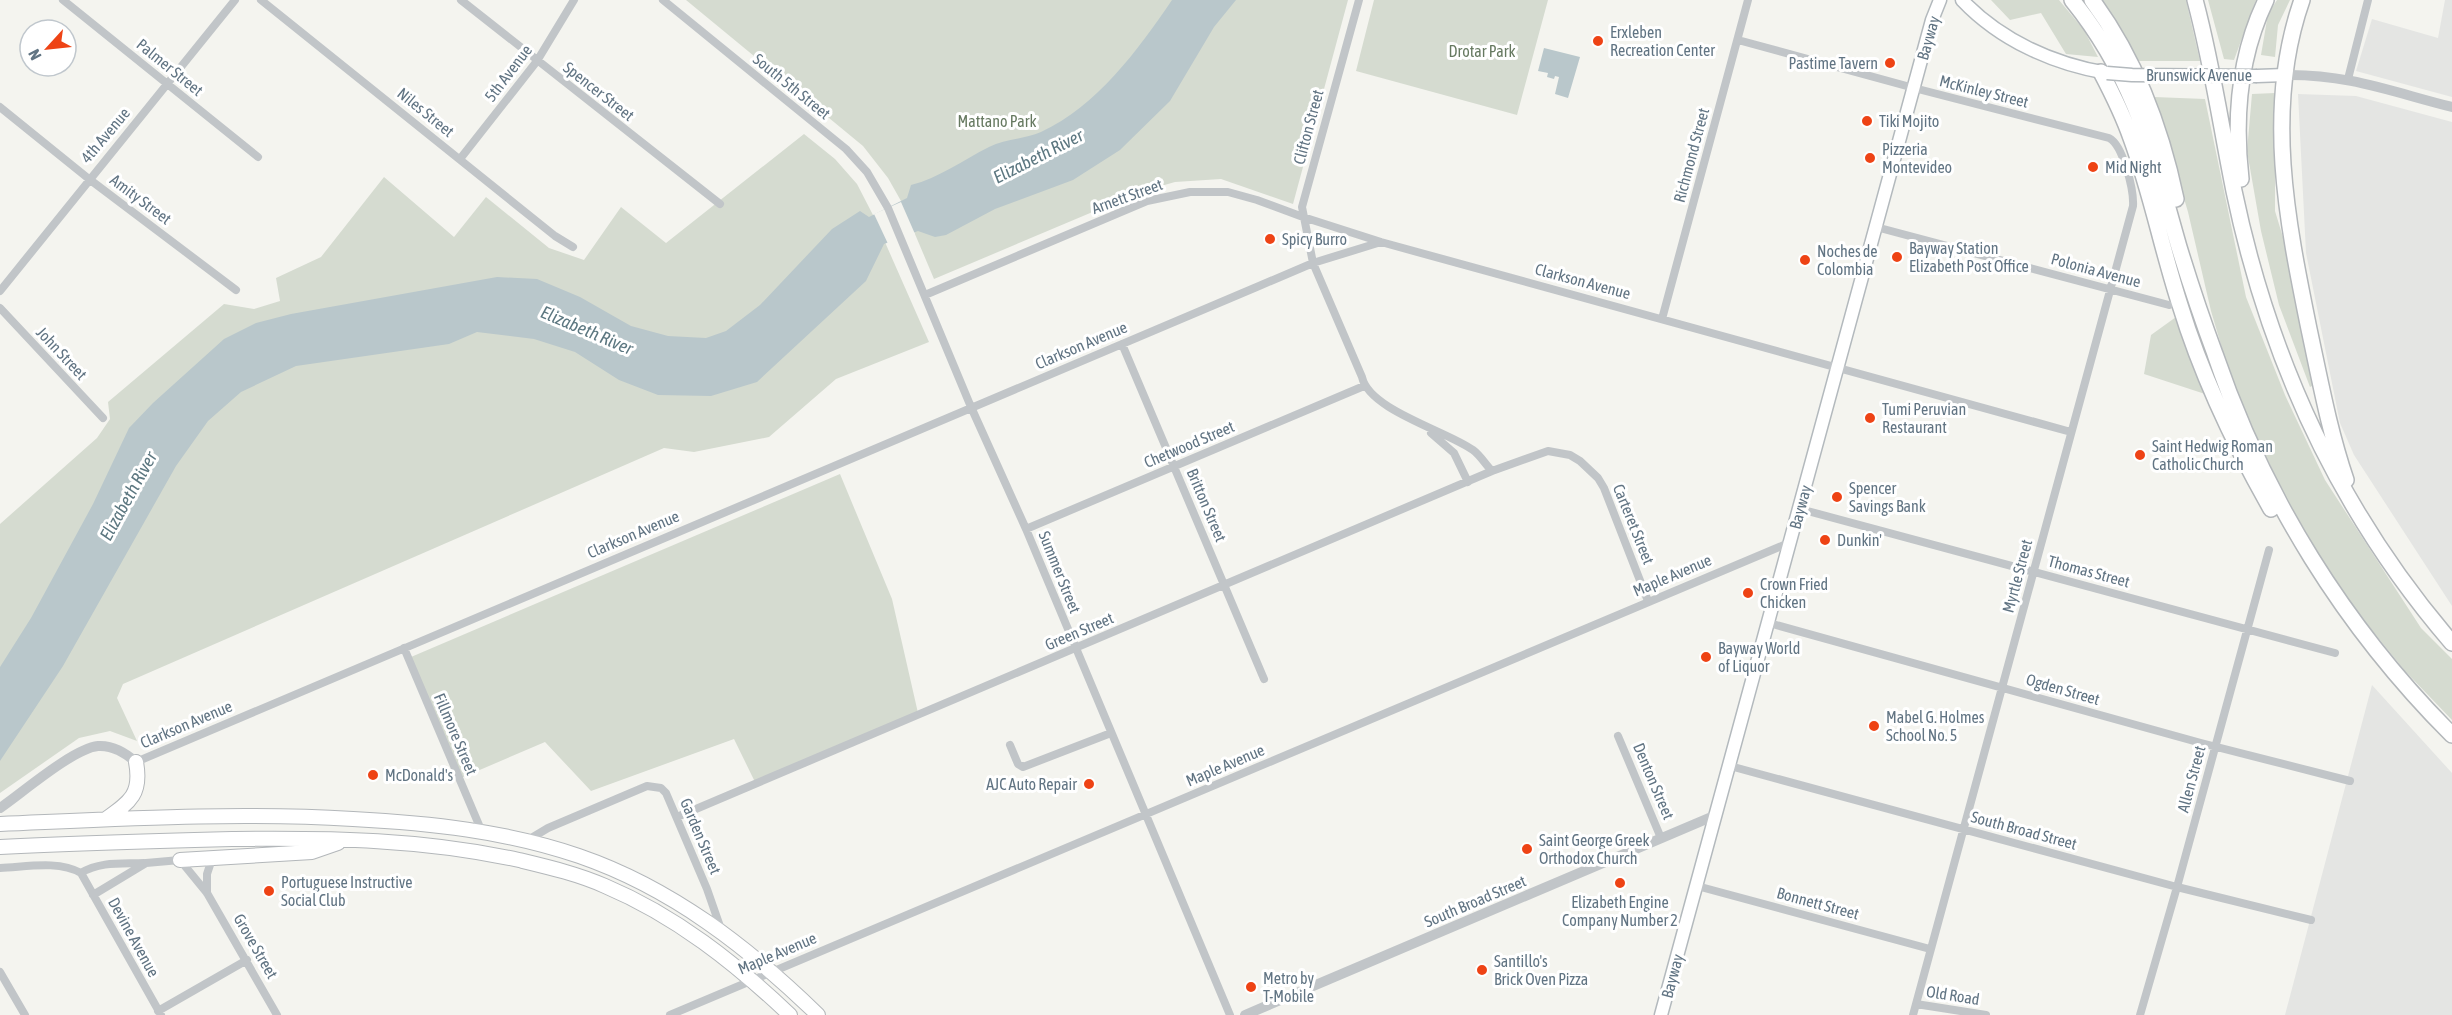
<svg xmlns="http://www.w3.org/2000/svg" width="2452" height="1015" font-family="'Asap Condensed',sans-serif">
<style>
.built{fill:#e4e5e3}
.green{fill:#d5dbd0}
.water{fill:#b9c7cb}
.pier{fill:#f4f4ef}
.lines{fill:none;stroke-linecap:round;stroke-linejoin:round}
.secondary-casing{stroke:#b3b9bd;stroke-width:15}
.trunk-casing{stroke:#b3b7ba;stroke-width:16}
.motorway-casing{stroke:#b3b7ba;stroke-width:18}
.minor{stroke:#c1c5c8;stroke-width:8}
.tertiary{stroke:#c1c5c8;stroke-width:10}
.secondary{stroke:#fff;stroke-width:12}
.trunk{stroke:#fff;stroke-width:14}
.motorway{stroke:#fff;stroke-width:15}
.secondary-bridge-casing{stroke:#b3b9bd;stroke-width:15;stroke-linecap:butt}
.secondary-bridge{stroke:#fff;stroke-width:12}
.poi-dot{fill:#ee4315;stroke:#fff;stroke-width:2}
.labels{text-anchor:middle;dominant-baseline:central;stroke-width:6;stroke-linejoin:round;paint-order:stroke}
.poi-label{font-size:16px;fill:#617483;stroke:#fff;text-anchor:start}
.street-label{font-size:16px;fill:#617483;stroke:#fff}
.park-label{font-size:16px;fill:#667960;stroke:#fff}
.water-label{font-size:18px;font-style:italic;fill:#5c7780;stroke:#fff}
</style>
<rect width="100%" height="100%" fill="#f4f4ef"/>
<!-- built -->
<path class="built" d="M2445,0H2452V97L2356,71L2372,19L2438,38Z
M2298,94L2356,96L2452,122V606L2354,455L2340,423L2306,253Z
M2372,685L2452,773V1015H2285Z"/>
<!-- green -->
<path class="green" d="M686,0H1348L1293,204L1221,179L1175,182L1140,192L934,279L901,201L888,178L863,146Z
M1374,0H1548L1517,115L1356,71Z
M1991,0H2059L2084,30L2098,57L2066,54L2041,13L2010,20Z
M2098,0H2186L2200,61H2133Z
M2208,0H2256L2234,60L2224,59Z
M2277,0H2290L2278,25L2275,57L2261,55L2268,14Z
M2275,93V211L2285,244L2314,385L2310,387L2279,305L2261,231L2247,151L2252,94Z
M2154,97L2205,99L2246,297L2285,395L2325,480L2421,628L2452,659V720L2405,671L2341,592L2287,500L2235,392L2211,311L2188,212Z
M804,134L835,159L857,184L873,215L929,342L836,379L769,437L694,452L664,448L123,684L117,698L137,741L110,731L79,738L0,793V524L97,438L110,419L108,402L224,304L254,309L280,301L276,278L321,257L384,177L454,237L486,197L549,248L584,260L621,207L666,243Z
M2176,317L2205,394L2144,374L2151,335Z
M840,474L892,599L918,713L755,782L734,739L591,791L545,742L461,778L411,657Z"/>
<!-- water -->
<path class="water" d="M1172,0H1236L1214,27L1170,101L1120,150L1073,180L995,209L946,235L935,237L918,231L884,244L866,281L757,382L711,396L658,395L619,380L575,352L534,339L477,332L449,344L296,366L241,392L208,421L176,466L63,666L0,761V667L31,618L93,504L129,428L153,403L224,339L256,323L291,314L497,277L537,279L580,297L631,326L668,336L706,338L726,331L760,305L832,229L860,211L869,217L907,198L911,185C939,178 963,160 989,147C1005,139 1025,139 1041,132C1097,106 1138,50 1172,0Z
M1544,48L1580,57L1568,98L1555,94L1559,77L1555,76L1554,79L1547,77L1548,73L1538,71Z"/>
<!-- pier -->
<path class="pier" d="M901,202L915,234L889,246L874,214Z"/>
<g class="lines">
<defs>
<path id="secondary" d="M1962,0C2000,40 2053,64 2107,73
M2257,76L2285,75
M1661,1015L1932,20L1940,0"/>
<path id="trunk" d="M106,819C130,802 142,794 136,762
M0,824C118,819 235,812 353,819C429,823 506,831 579,856C672,888 749,948 818,1015
M0,847C78,843 157,841 235,839C334,838 422,839 519,860C548,867 578,874 605,886C676,916 735,963 790,1015
M180,860L312,852L338,843"/>
<path id="motorway" d="M2072,0C2136,79 2152,153 2179,247C2190,283 2202,319 2215,354C2264,498 2345,628 2452,735
M2092,0C2135,58 2161,128 2176,199
M2195,0C2212,63 2221,127 2234,191C2269,359 2340,513 2452,643
M2302,0C2264,108 2287,221 2309,329C2320,380 2329,430 2346,480
M2101,72C2112,93 2123,115 2131,138C2151,192 2162,250 2180,305C2202,377 2234,444 2271,509
M2241,179C2234,118 2239,56 2266,0"/>
</defs>
<!-- secondary casing -->
<use href="#secondary" class="secondary-casing"/>
<!-- trunk casing -->
<use href="#trunk" class="trunk-casing"/>
<!-- motorway casing -->
<use href="#motorway" class="motorway-casing"/>
<!-- minor -->
<path class="minor" d="M63,0L258,157
M261,0L555,236L573,247
M461,0L720,204
M663,0L846,149L867,172L888,208L971,407L1026,529L1230,1015
M1359,0L1302,207L1313,263L1362,377C1369,410 1447,431 1473,450C1480,455 1486,465 1492,471
M1738,40L1914,88L2109,138C2123,145 2134,190 2133,206L1913,1015
M2348,79L2368,0
M0,107L89,179L236,290
M460,159L537,61L574,0
M1876,227L2169,305
M0,291L235,0
M925,295L1147,201L1190,192H1228L1257,200L1303,217L1381,242L2071,432
M0,308L103,418
M1662,319L1748,0
M1122,344L1264,679
M1431,433L1454,453L1468,482
M1800,509L2335,653
M1026,529L1364,386
M1769,623L2201,743L2350,781
M404,648L482,832
M1618,736L1661,838
M1010,745L1018,764L1023,767L1111,733
M136,762L1259,286L1313,263L1381,242
M1730,766L2177,887L2311,920
M677,817L1492,471L1548,451L1570,455L1580,461L1598,478L1604,488L1648,601
M528,840L548,828L647,786L661,788L666,793L707,889L722,932
M0,868C26,867 58,860 81,873
M81,873L161,1015
M81,873C100,861 123,864 144,863
M1697,886L1930,949
M207,893V874L212,859
M93,895L146,863L180,860L207,893L277,1015
M0,972L25,1015
M1916,1004L1986,1015
M158,1011L247,960
M670,1015L1791,542
M2140,1015L2177,887L2269,550"/>
<!-- tertiary -->
<path class="tertiary" d="M2285,75C2348,74 2392,92 2452,107
M0,808C22,793 74,748 98,746C113,745 125,753 136,762
M1245,1015L1716,815"/>
<!-- secondary -->
<use href="#secondary" class="secondary"/>
<!-- trunk -->
<use href="#trunk" class="trunk"/>
<!-- motorway -->
<use href="#motorway" class="motorway"/>
<defs>
<path id="secondary-bridge" d="M2107,73L2132,75L2257,76"/>
</defs>
<!-- secondary-bridge casing -->
<use href="#secondary-bridge" class="secondary-bridge-casing"/>
<!-- secondary-bridge -->
<use href="#secondary-bridge" class="secondary-bridge"/>
</g>
<!-- markers -->
<g class="poi-dot">
<circle cx="1598" cy="41" r="6"/>
<circle cx="1890" cy="63" r="6"/>
<circle cx="1867" cy="121" r="6"/>
<circle cx="1870" cy="158" r="6"/>
<circle cx="2093" cy="167" r="6"/>
<circle cx="1270" cy="239" r="6"/>
<circle cx="1897" cy="257" r="6"/>
<circle cx="1805" cy="260" r="6"/>
<circle cx="1870" cy="418" r="6"/>
<circle cx="2140" cy="455" r="6"/>
<circle cx="1837" cy="497" r="6"/>
<circle cx="1825" cy="540" r="6"/>
<circle cx="1748" cy="593" r="6"/>
<circle cx="1706" cy="657" r="6"/>
<circle cx="1874" cy="726" r="6"/>
<circle cx="373" cy="775" r="6"/>
<circle cx="1089" cy="784" r="6"/>
<circle cx="1527" cy="849" r="6"/>
<circle cx="1620" cy="883" r="6"/>
<circle cx="269" cy="891" r="6"/>
<circle cx="1482" cy="970" r="6"/>
<circle cx="1251" cy="987" r="6"/>
</g>
<g class="labels">
<!-- poi labels -->
<g class="poi-label">
<text x="1610" y="32">Erxleben<tspan x="1610" dy="18">Recreation Center</tspan></text>
<text x="1878" y="63" text-anchor="end">Pastime Tavern</text>
<text x="1879" y="121">Tiki Mojito</text>
<text x="1882" y="149">Pizzeria<tspan x="1882" dy="18">Montevideo</tspan></text>
<text x="2105" y="167">Mid Night</text>
<text x="1282" y="239">Spicy Burro</text>
<text x="1909" y="248">Bayway Station<tspan x="1909" dy="18">Elizabeth Post Office</tspan></text>
<text x="1817" y="251">Noches de<tspan x="1817" dy="18">Colombia</tspan></text>
<text x="1882" y="409">Tumi Peruvian<tspan x="1882" dy="18">Restaurant</tspan></text>
<text x="2152" y="446">Saint Hedwig Roman<tspan x="2152" dy="18">Catholic Church</tspan></text>
<text x="1849" y="488">Spencer<tspan x="1849" dy="18">Savings Bank</tspan></text>
<text x="1837" y="540">Dunkin'</text>
<text x="1760" y="584">Crown Fried<tspan x="1760" dy="18">Chicken</tspan></text>
<text x="1718" y="648">Bayway World<tspan x="1718" dy="18">of Liquor</tspan></text>
<text x="1886" y="717">Mabel G. Holmes<tspan x="1886" dy="18">School No. 5</tspan></text>
<text x="385" y="775">McDonald's</text>
<text x="1077" y="784" text-anchor="end">AJC Auto Repair</text>
<text x="1539" y="840">Saint George Greek<tspan x="1539" dy="18">Orthodox Church</tspan></text>
<text x="281" y="882">Portuguese Instructive<tspan x="281" dy="18">Social Club</tspan></text>
<text x="1620" y="902" text-anchor="middle">Elizabeth Engine<tspan x="1620" dy="18">Company Number 2</tspan></text>
<text x="1494" y="961">Santillo's<tspan x="1494" dy="18">Brick Oven Pizza</tspan></text>
<text x="1263" y="978">Metro by<tspan x="1263" dy="18">T-Mobile</tspan></text>
</g>
<!-- street labels -->
<g class="street-label">
<text transform="translate(1928 38) rotate(-74)">Bayway</text>
<text transform="translate(170 67) rotate(39)">Palmer Street</text>
<text transform="translate(508 73) rotate(-53)">5th Avenue</text>
<text x="2199" y="75">Brunswick Avenue</text>
<text transform="translate(792 86) rotate(39)">South 5th Street</text>
<text transform="translate(599 91) rotate(38)">Spencer Street</text>
<text transform="translate(1984 91) rotate(14)">McKinley Street</text>
<text transform="translate(426 112) rotate(39)">Niles Street</text>
<text transform="translate(1308 127) rotate(-75)">Clifton Street</text>
<text transform="translate(105 135) rotate(-50)">4th Avenue</text>
<text transform="translate(1691 155) rotate(-75)">Richmond Street</text>
<text transform="translate(1127 196) rotate(-20)">Arnett Street</text>
<text transform="translate(141 199) rotate(37)">Amity Street</text>
<text transform="translate(2096 270) rotate(15)">Polonia Avenue</text>
<text transform="translate(1583 281) rotate(15)">Clarkson Avenue</text>
<text transform="translate(1081 345) rotate(-23)">Clarkson Avenue</text>
<text transform="translate(62 353) rotate(47)">John Street</text>
<text transform="translate(1189 444) rotate(-23)">Chetwood Street</text>
<text transform="translate(1207 505) rotate(67)">Britton Street</text>
<text transform="translate(1800 507) rotate(-75)">Bayway</text>
<text transform="translate(1634 524) rotate(68)">Carteret Street</text>
<text transform="translate(633 534) rotate(-23)">Clarkson Avenue</text>
<text transform="translate(2089 571) rotate(15)">Thomas Street</text>
<text transform="translate(1060 572) rotate(68)">Summer Street</text>
<text transform="translate(1672 575) rotate(-23)">Maple Avenue</text>
<text transform="translate(2017 576) rotate(-75)">Myrtle Street</text>
<text transform="translate(1079 631) rotate(-23)">Green Street</text>
<text transform="translate(2063 689) rotate(16)">Ogden Street</text>
<text transform="translate(186 724) rotate(-23)">Clarkson Avenue</text>
<text transform="translate(456 734) rotate(67)">Fillmore Street</text>
<text transform="translate(1225 765) rotate(-23)">Maple Avenue</text>
<text transform="translate(2191 779) rotate(-75)">Allen Street</text>
<text transform="translate(1654 781) rotate(67)">Denton Street</text>
<text transform="translate(2024 830) rotate(15)">South Broad Street</text>
<text transform="translate(701 836) rotate(67)">Garden Street</text>
<text transform="translate(1475 901) rotate(-23)">South Broad Street</text>
<text transform="translate(1818 903) rotate(15)">Bonnett Street</text>
<text transform="translate(134 937) rotate(61)">Devine Avenue</text>
<text transform="translate(256 946) rotate(60)">Grove Street</text>
<text transform="translate(777 953) rotate(-23)">Maple Avenue</text>
<text transform="translate(1672 976) rotate(-75)">Bayway</text>
<text transform="translate(1953 995) rotate(9)">Old Road</text>
</g>
<!-- park labels -->
<g class="park-label">
<text x="1482" y="51">Drotar Park</text>
<text x="997" y="121">Mattano Park</text>
</g>
<!-- water labels -->
<g class="water-label">
<text transform="translate(1038 156) rotate(-27)">Elizabeth River</text>
<text transform="translate(587 330) rotate(23)">Elizabeth River</text>
<text transform="translate(128 496) rotate(-61)">Elizabeth River</text>
</g>
</g>
<!-- north arrow -->
<g transform="translate(48 48) rotate(243)"><circle r="28" fill="#ffffff" stroke="#c0c7cd" stroke-width="1.5"/>
<path d="M0-4.5L10 22L0 15L-10 22Z" fill="#ee4315"/>
<text y="-9" font-size="16" font-weight="bold" text-anchor="middle" fill="#617483">N</text>
</g>
</svg>
